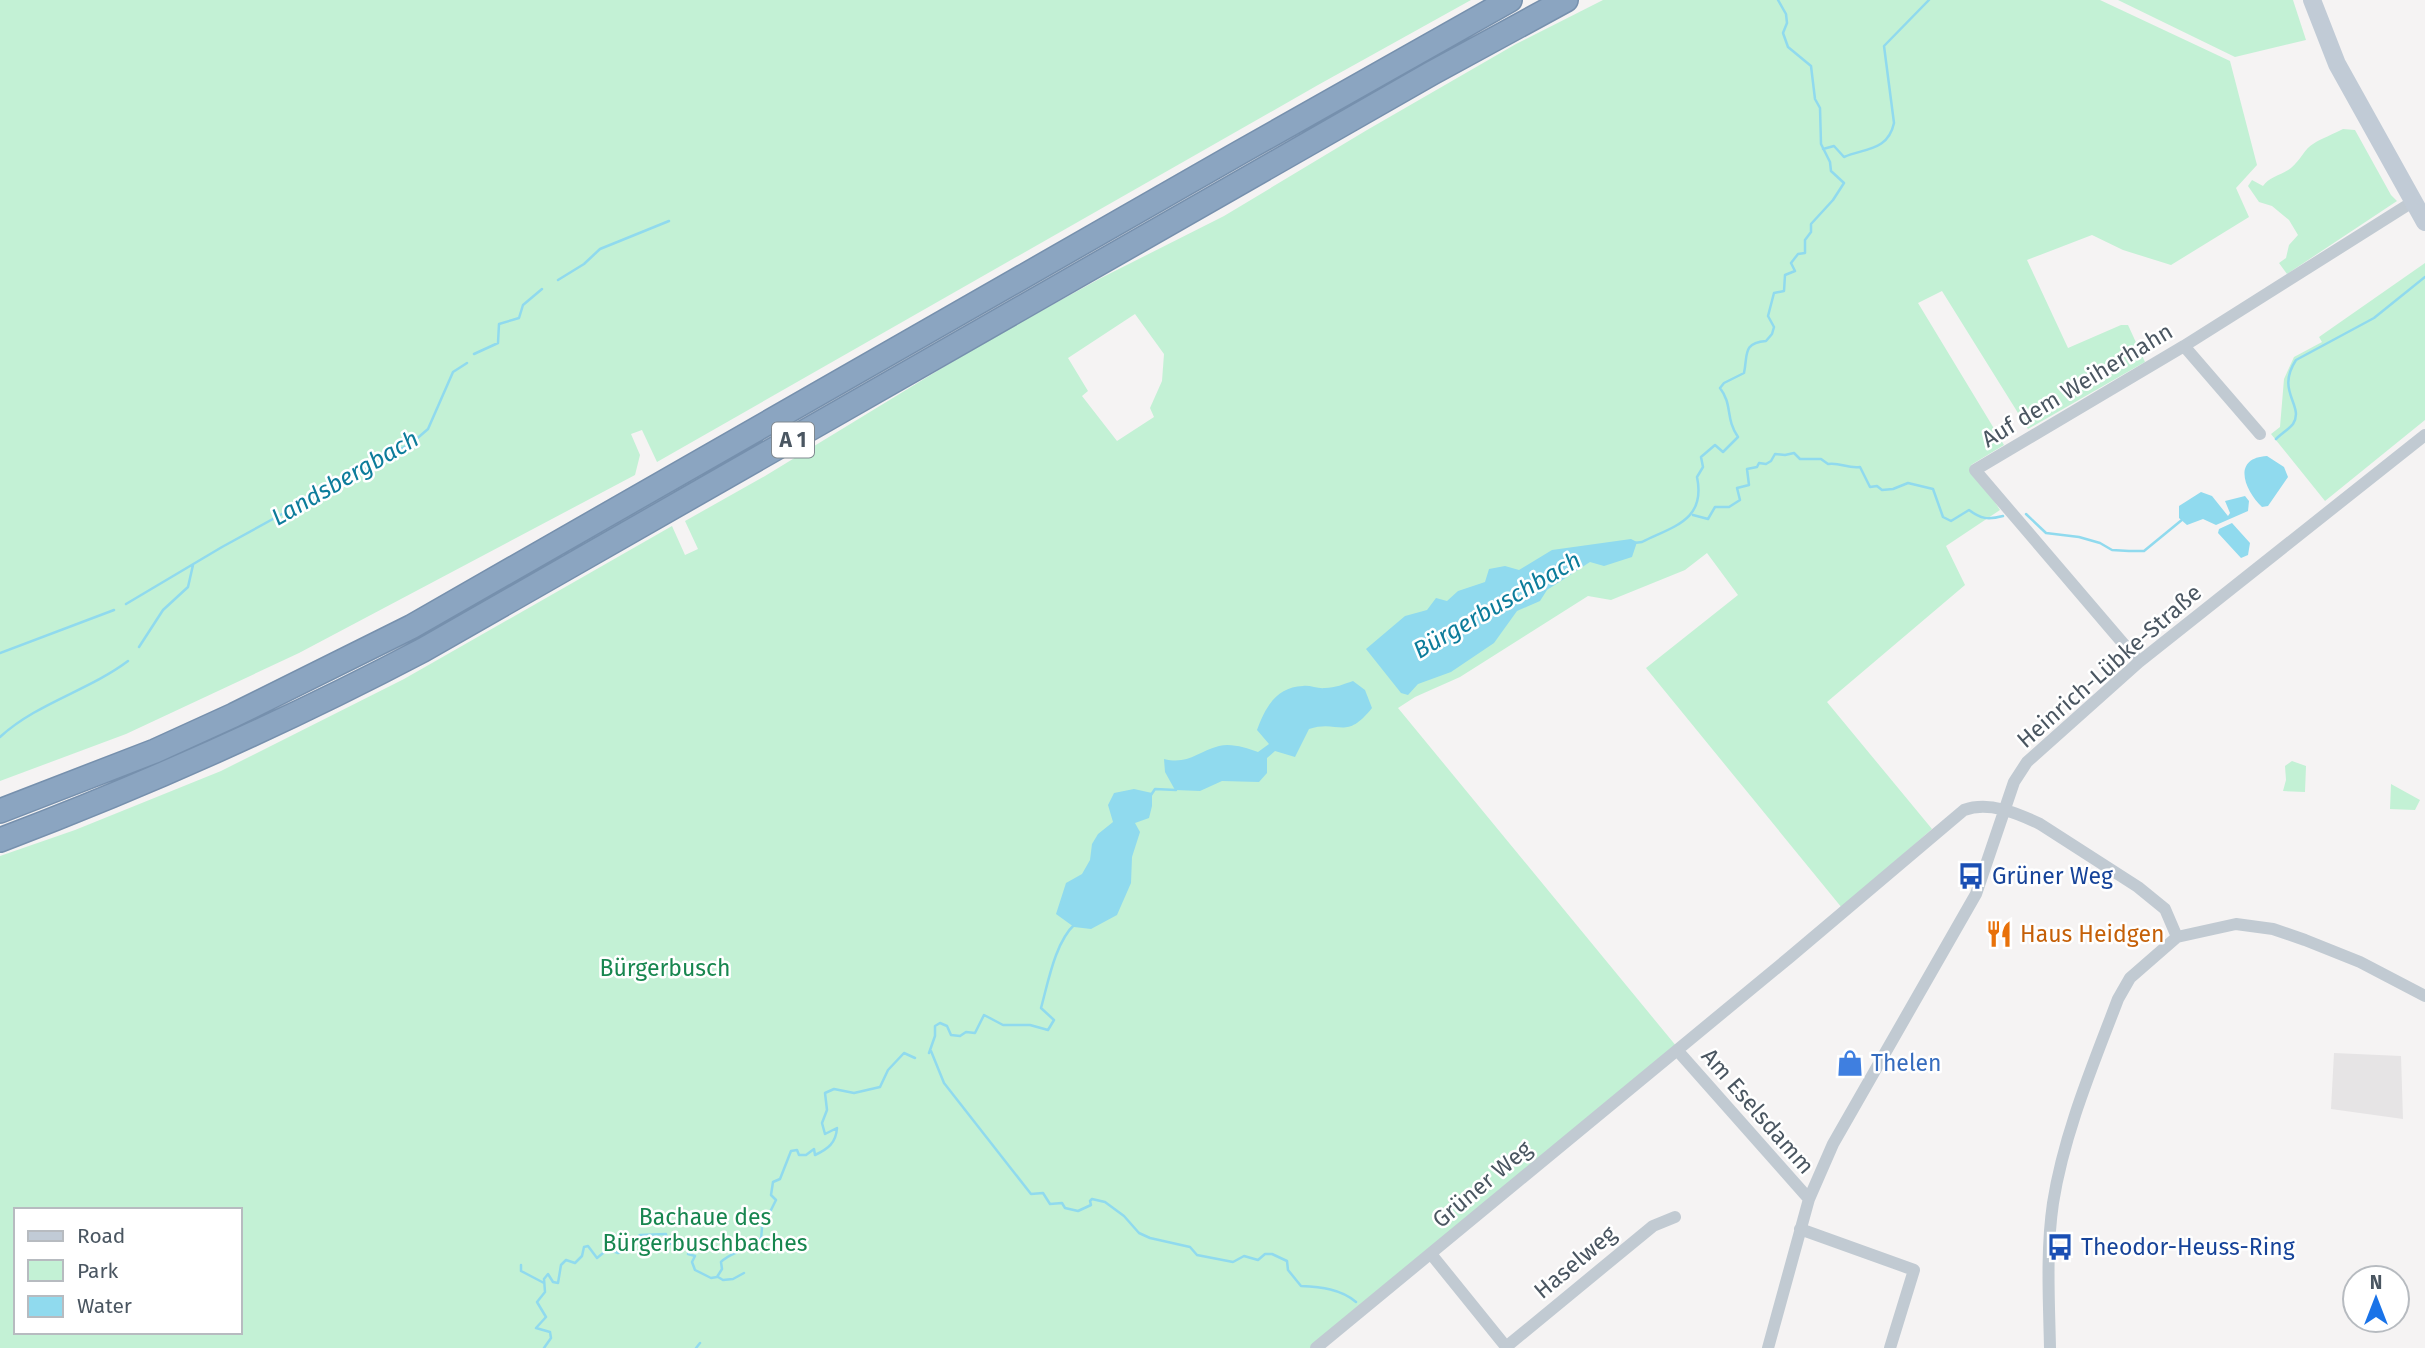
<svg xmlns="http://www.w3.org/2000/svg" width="2425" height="1348" font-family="'Fira Sans',sans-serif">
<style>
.education{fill:#e6e4e5}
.green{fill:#c3f1d5;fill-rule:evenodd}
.water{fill:#90daee}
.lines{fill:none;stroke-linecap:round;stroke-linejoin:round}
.stream{stroke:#90daee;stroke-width:2.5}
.highway-casing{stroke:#7690ad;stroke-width:26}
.street{stroke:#c1cad2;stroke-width:12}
.secondary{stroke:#c1cbd6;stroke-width:18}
.highway{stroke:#8ba5c1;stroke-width:23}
.labels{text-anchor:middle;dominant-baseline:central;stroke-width:5;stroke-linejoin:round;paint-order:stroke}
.shield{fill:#fff;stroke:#808990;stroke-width:2}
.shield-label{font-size:21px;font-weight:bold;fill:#4a5661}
.street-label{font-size:23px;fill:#4a5661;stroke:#fff}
.transit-label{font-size:23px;fill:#164399;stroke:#fff;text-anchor:start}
.food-label{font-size:23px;fill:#c56008;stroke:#fff;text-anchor:start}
.park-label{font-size:23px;fill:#17864f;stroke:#fff}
.shop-label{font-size:23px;fill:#366cbe;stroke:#fff;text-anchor:start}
.water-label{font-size:24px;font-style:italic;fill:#0c7c9b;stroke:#fff}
</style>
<rect width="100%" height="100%" fill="#f5f3f3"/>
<!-- education -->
<path class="education" d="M2334,1053L2401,1056L2403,1119L2331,1109Z"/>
<!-- green -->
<path class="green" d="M0,0H1471L1318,85L657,462L642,430L631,434L640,455L635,475L299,653L126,734L0,781Z
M1603,0H2100L2230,61L2257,165L2236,188L2249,217L2171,265L2123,250L2092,235L2027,260L2068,348L2121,325H2128L2145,362L2028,429L1942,291L1918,303L2004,445L1971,465L2000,510L1946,546L1965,585L1827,702L1932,829L1842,908L1646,668L1738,595L1707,553L1685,570L1611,600L1588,596L1460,677L1415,697L1398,708L1677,1047L1310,1348H0V856L75,830L221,771L404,679L672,526L685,555L698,549L685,521L765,476L983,343L1101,278L1224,216L1367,130L1516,44ZM1135,314L1164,354L1162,381L1150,408L1154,417L1117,441L1082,396L1088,391L1068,358ZM16,1210H240V1332H16Z
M2118,0H2293L2306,40L2235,57Z
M2343,129L2355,130L2391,195L2397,201L2287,274L2279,263L2286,258L2289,245L2298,235L2289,220L2272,206L2259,202L2248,186L2252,180L2263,186C2269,177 2282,175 2291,168C2300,161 2305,148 2313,144C2322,138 2334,134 2343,129Z
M2425,263V420L2325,501L2271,434L2280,427L2284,379L2294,357L2322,342L2319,337Z
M2292,761L2306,766L2305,792L2283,791L2286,780L2285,766Z
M2391,784L2420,800L2415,810L2390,809Z"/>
<!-- water -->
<path class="water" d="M2267,456L2284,467L2288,477L2268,506L2262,507C2245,491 2231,458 2267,456Z
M2201,492L2212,496L2228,516L2230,513L2225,501L2245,496L2249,501L2248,511L2216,525L2203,519L2187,525L2179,518V506Z
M2232,523L2250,543L2248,555L2241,558L2218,533L2219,529Z
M1631,539L1637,542L1632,557L1604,566L1590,562L1547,590L1540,601L1517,611L1494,643L1451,672L1418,684L1408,695L1401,693L1366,649L1405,616L1427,610L1436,598L1447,601L1458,591L1485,582L1489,569L1505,566L1519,570L1552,550Z
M1353,681L1365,690L1372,708C1345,742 1339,719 1309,729L1295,757L1275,751L1267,758V773L1259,782L1222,781L1200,791L1175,790L1165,772L1164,759C1188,765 1197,752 1219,746C1232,743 1246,748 1258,752L1269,744L1257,730C1265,708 1276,687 1303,686C1310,685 1318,689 1325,688C1335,688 1344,684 1353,681Z
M1134,789L1152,793V806L1149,818L1135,823L1140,832L1132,857L1131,883L1117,915L1091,929L1074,927L1056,914L1066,883L1082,874L1090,860L1092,844L1098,834L1113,822L1108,805L1114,793Z"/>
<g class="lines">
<!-- stream -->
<path class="stream" d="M1823,149L1834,146L1844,157C1865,148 1888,151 1894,123L1884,46L1929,0
M558,280L584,264L600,249L669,221
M474,354L498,343L499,324L519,318L523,305L542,289
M2276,439C2281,434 2289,429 2293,424C2305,405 2275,392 2296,360L2374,318L2425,277
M2026,514L2046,533L2079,537L2100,543L2112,550L2129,551H2144L2183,519
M1693,515L1708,519L1715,507H1729L1740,500L1737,488L1749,485L1747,469L1757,467L1759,463L1766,464L1771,461L1775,454L1785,455L1794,453L1800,459H1821L1828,464C1840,462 1848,469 1860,467L1870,487L1877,486L1882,490L1893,489L1908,483L1933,489L1943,517L1951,521L1969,510C1981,519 1988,520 2003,516
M1634,543L1642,542C1674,526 1706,520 1697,477L1703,467L1701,457L1715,445L1723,452L1738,437C1725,418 1733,405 1720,388L1724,383L1744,373C1748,355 1742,343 1766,341L1772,334L1774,327L1768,316L1774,293L1784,291L1785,275L1795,271L1791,263L1798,254L1805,253V240L1811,232V224L1833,200L1844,183L1831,171L1830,162L1821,144L1820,108L1815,99L1811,66L1788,47L1783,33L1787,23L1786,14L1778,0
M126,604L222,547L413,442L428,429L453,372L467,363
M139,647L163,610L188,587L193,565
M0,653L114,610
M0,737C37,703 88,691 128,661
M1151,795L1155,789L1176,790
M931,1051L944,1083L1031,1194L1043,1193L1050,1204L1062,1203L1065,1208L1078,1211L1091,1205L1090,1201L1092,1199L1105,1202L1124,1216L1139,1233L1150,1238L1190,1247L1197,1255L1233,1262L1244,1256L1258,1260L1265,1254H1272L1287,1261L1288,1270L1301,1286C1321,1287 1341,1289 1356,1302
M929,1053L935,1036V1026L940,1023L947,1026L951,1035L960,1036L966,1032L975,1033L984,1015L1003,1025H1030L1048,1030L1054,1020L1041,1008C1048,983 1055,942 1075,924
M521,1265V1271L544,1283
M718,1277L723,1280L733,1279L744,1273
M544,1348L551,1338L550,1332L536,1328L546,1317L537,1302L545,1292L544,1279L548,1274L553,1282L558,1283L561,1265L566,1260L575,1263L582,1256L584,1247L588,1246L597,1258L608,1249L618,1253L625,1250L640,1235L666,1234L667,1243L675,1245L682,1238L690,1251L688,1254L695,1256L692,1262L695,1270L711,1278L717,1277L722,1269L721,1262C729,1254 739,1253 748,1246C751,1243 753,1240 757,1238L761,1240L763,1215L770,1212L776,1200L771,1195L773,1182L780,1179L791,1151L797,1150L799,1155H806L814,1149L815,1155C828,1149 836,1143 837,1128L825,1134L822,1123L827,1110L825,1093L834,1089L854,1093L880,1087L888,1070L904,1053L915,1058
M696,1348L700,1343"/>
<defs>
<path id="highway" d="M0,811L155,751L234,715L411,627L1239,153L1510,0
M0,840C145,785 286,722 423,650L1432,73L1566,0"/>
</defs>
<!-- highway casing -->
<use href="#highway" class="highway-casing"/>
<!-- street -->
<path class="street" d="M2184,346L2260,434
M2139,662L1975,470L2184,346L2414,201
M1677,1050L1809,1199
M1800,1229L1914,1270L1890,1348
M1431,1254L1507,1348
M1506,1347L1653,1226L1675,1217
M1316,1348L1790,957L1964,810C1989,801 2017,813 2040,824L2138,887L2165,909L2177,937
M1768,1348L1809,1199L1833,1144L1976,894L2014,782L2027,762L2139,662L2425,435
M2050,1348C2049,1300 2046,1251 2053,1203C2064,1133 2093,1065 2118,999L2130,978L2177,937L2236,924L2273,929L2305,940L2360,962L2425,996"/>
<!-- secondary -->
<path class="secondary" d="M2312,0L2337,64L2425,222"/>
<!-- highway -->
<use href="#highway" class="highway"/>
</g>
<!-- icons -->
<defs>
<symbol id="bus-bare" viewBox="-9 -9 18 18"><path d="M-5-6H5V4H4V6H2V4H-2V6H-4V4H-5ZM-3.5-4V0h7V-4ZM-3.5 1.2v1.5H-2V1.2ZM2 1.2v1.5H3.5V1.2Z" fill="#1a4fb4" stroke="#fff" stroke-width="2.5" paint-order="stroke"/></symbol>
<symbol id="restaurant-bare" viewBox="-9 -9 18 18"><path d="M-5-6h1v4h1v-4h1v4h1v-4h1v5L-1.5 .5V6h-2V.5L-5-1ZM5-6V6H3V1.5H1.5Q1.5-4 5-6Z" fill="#e8710a" stroke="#fff" stroke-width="2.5" paint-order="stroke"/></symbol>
<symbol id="shop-bare" viewBox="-9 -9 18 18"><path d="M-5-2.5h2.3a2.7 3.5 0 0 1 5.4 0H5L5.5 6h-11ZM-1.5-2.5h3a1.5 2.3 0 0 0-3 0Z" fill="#3f7fe0" stroke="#fff" stroke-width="2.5" paint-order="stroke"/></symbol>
</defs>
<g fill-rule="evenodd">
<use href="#bus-bare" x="1952" y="857" width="38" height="38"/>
<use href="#restaurant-bare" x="1980" y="915" width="38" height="38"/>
<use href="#shop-bare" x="1831" y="1044" width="38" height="38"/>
<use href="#bus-bare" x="2041" y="1228" width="38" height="38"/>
</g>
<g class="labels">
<!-- shield labels -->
<rect class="shield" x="772" y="422.5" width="42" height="35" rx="5"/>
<g class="shield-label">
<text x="793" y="440">A 1</text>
</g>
<!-- street labels -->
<g class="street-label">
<text transform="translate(2077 385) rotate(-31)">Auf dem Weiherhahn</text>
<text transform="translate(2109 666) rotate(-41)">Heinrich-Lübke-Straße</text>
<text transform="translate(1758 1111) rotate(49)">Am Eselsdamm</text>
<text transform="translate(1482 1184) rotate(-40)">Grüner Weg</text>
<text transform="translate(1575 1262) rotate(-40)">Haselweg</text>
</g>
<!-- transit labels -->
<g class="transit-label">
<text x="1992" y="876">Grüner Weg</text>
<text x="2081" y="1247">Theodor-Heuss-Ring</text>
</g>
<!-- food labels -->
<g class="food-label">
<text x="2020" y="934">Haus Heidgen</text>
</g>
<!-- park labels -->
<g class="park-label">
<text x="665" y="968">Bürgerbusch</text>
<text x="705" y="1217">Bachaue des<tspan x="705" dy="26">Bürgerbuschbaches</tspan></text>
</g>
<!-- shop labels -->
<g class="shop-label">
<text x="1871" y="1063">Thelen</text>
</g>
<!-- water labels -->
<g class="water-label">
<text transform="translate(345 478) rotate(-30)">Landsbergbach</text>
<text transform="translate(1497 605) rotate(-30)">Bürgerbuschbach</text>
</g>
</g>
<!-- legend -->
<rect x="14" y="1208" width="228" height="126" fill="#ffffff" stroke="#b7bbc0" stroke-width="2"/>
<rect x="28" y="1231" width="35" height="10" fill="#c1cbd6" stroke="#b7bbc0" stroke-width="2"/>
<text x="77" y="1243" font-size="21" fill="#4a5661">Road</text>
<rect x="28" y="1260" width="35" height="21" fill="#c3f1d5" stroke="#b7bbc0" stroke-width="2"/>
<text x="77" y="1278" font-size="21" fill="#4a5661">Park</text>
<rect x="28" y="1296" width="35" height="21" fill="#90daee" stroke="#b7bbc0" stroke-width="2"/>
<text x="77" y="1313" font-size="21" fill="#4a5661">Water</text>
<!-- north arrow -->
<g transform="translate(2376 1299)"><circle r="33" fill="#ffffff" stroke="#b7bbc0" stroke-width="2"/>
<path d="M0-5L12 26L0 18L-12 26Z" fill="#1a73e8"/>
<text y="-10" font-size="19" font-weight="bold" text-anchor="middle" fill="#4a5661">N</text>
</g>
</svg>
